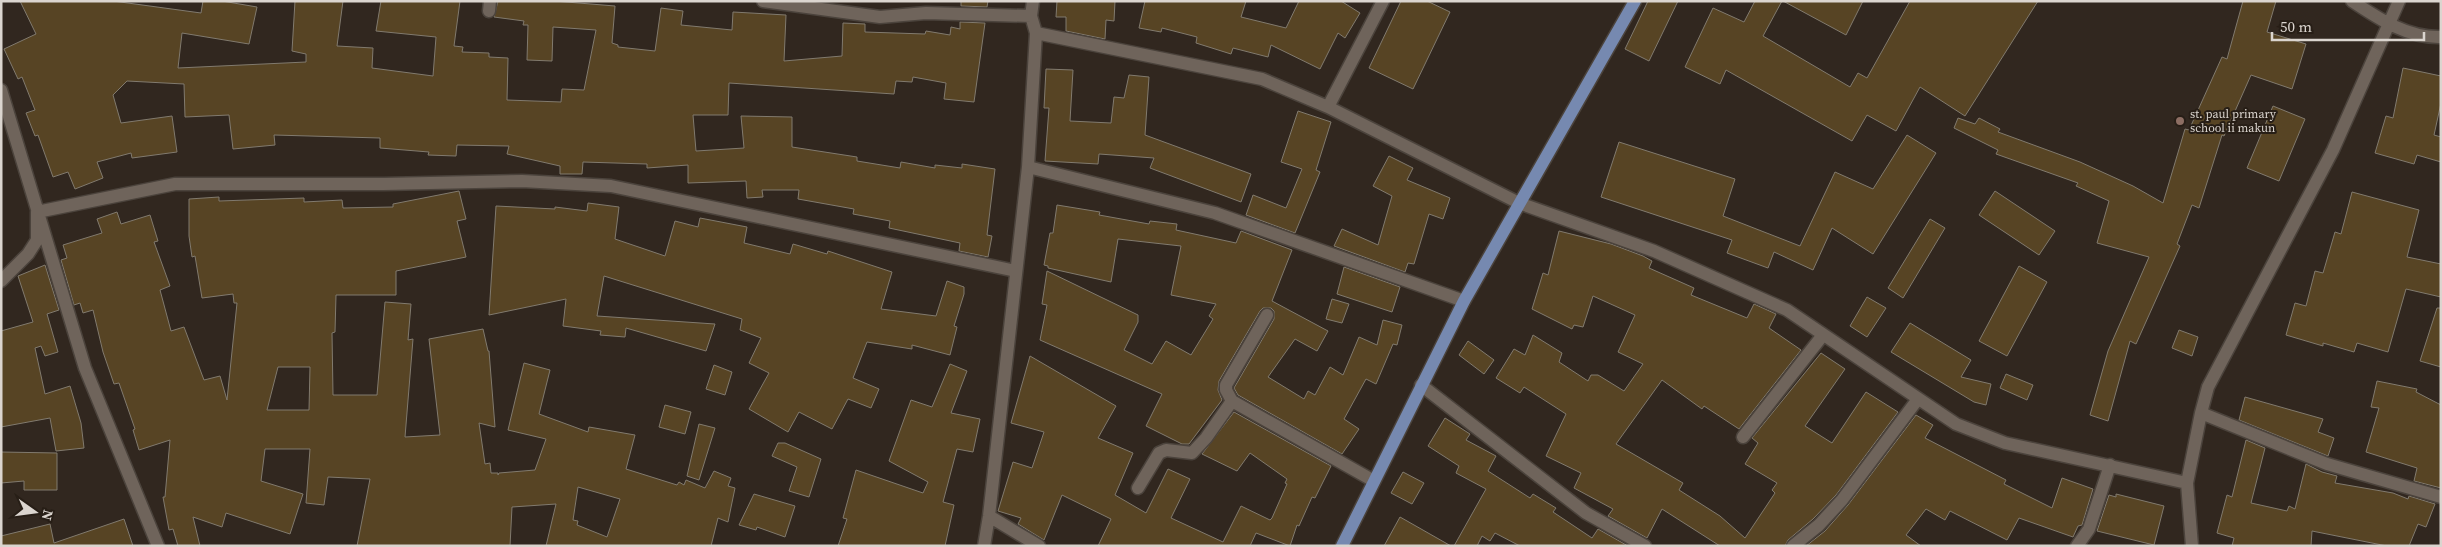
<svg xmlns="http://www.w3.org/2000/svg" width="2442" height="547" font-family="'Source Serif 4',serif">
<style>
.building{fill:#574424;stroke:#817a6e;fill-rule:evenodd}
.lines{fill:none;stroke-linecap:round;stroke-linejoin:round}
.minor-casing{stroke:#4b433c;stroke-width:15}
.major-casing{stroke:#4b433c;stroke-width:15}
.minor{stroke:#6f645b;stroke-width:12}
.major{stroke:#7689b0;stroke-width:12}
.education-dot{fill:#8d6e63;stroke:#271e16;stroke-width:2}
.labels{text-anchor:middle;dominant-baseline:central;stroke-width:4;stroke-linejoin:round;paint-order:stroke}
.poi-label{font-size:12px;fill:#dbd5cf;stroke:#271e16;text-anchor:start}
</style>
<rect width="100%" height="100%" fill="#31271f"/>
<!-- building -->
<path class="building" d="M20,1H113L201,13L203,1H222L257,7L249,44L182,33L178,68L306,62V54L292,51L295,1H343L337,46L373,48L372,68L433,76L436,37L376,31L381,1H460L454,46L463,47L462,52L489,53V57L508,58L507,100L561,102L562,89L584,90L596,30L553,27L552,61L527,60L528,25H523L524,21L494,17L498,1H554L615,6L612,43L618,45V47L655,51L661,8L683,11L681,25L732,30L733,12L786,15L784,61L842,56L843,23L865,24V32L925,34L926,31L950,35L951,27L960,29V22L985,23L974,102L944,99L946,83L913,77L912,82L896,81L894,94L729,83L728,115H693L696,151L744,148L741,116L792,117V147L857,157V161L900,168L901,162L935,168V165L962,168V164L995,169L987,235L992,236L988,257L959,251L960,243L889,228L890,221L853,214L854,209L798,199L799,190H762L763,197L747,198L746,181L688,183V165L647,168V164L583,162L582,174H560V166L507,154L509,146L457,145L456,156L428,155L429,152L380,148V138L274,135L275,145L233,149L229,115L185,117L184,84L127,81L113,95L121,123L172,116L177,152L132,158L131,153L97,162L103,178L75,189L68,172L53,177L38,135L35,136L26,113L35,110L22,77L18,79L4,49L36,34Z
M961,1H988L987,7L961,6Z
M1057,1H1115L1114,21L1106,20L1105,39L1066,31V17H1056Z
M1145,1H1246L1241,17L1286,28L1299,1H1341L1360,13L1345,38L1338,33L1320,69L1271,45L1268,57L1233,48L1231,54L1196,43L1197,37L1162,28L1161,32L1139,28Z
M1401,1H1427L1450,12L1413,89L1369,68Z
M1648,1H1678L1649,61L1625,49Z
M1755,1H1782L1763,36L1850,87L1858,73L1867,78L1910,1H2038L1965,116L1920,87L1896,131L1867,115L1852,141L1726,70L1720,84L1685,67L1713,8L1744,22Z
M1783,1H1863L1846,35Z
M2243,1H2276L2267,32L2306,44L2292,89L2251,75L2224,136L2222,135L2199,208L2192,205L2177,244L2180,246L2136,344L2130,341L2108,421L2090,415L2108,351L2149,257L2097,243L2109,201L2076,186L2078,183L1996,154L1998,150L1954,128L1958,118L1975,124L1979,118L2000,129L1998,132L2080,162L2133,186L2163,203L2185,129L2189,130L2222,57L2227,59Z
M2403,68L2441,76V103L2434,135L2441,137V162L2417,155L2414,164L2375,153L2386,116L2393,118Z
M1046,69L1073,70L1070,121L1111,123L1114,97L1124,98L1129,75L1149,77L1145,135L1251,174L1241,202L1150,168L1154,158L1099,154L1098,164L1045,161L1049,108H1044Z
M2273,106L2305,119L2279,181L2247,168Z
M1298,111L1331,122L1316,170L1320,172L1295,233L1246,215L1253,195L1286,208L1302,169L1281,162Z
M1907,135L1936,153L1873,254L1832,228L1813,270L1774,252L1768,268L1727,253L1732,240L1601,197L1619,142L1735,179L1723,216L1800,246L1835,172L1873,189Z
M1389,156L1413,168L1407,180L1450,198L1443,219L1429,214L1414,264L1408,263L1405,272L1334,246L1342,229L1378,245L1392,196L1373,186Z
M459,191L466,219L457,221L466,257L396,271V295H336L335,332L332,333L333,395H377L385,302L411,304L408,340L413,339L405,437L440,435L429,339L483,329L488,351H489L495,427L479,423L485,464L490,463L491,473H498V475L499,473L535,470L546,439L508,430L524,363L550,370L539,414L588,432L589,427L635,435L626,469L677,485L679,482L684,485L686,480L705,488L714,471L731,478L728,486L735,488L728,522L718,518L711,546H546L556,504L512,507L510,546H357L370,479L328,477L324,505L306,503L310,449H265L261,481L303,494L290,534L226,513L222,527L193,517L200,546H178L173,529L169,530L163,497H165L170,440L139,450L133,430L135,429L119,383L114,384L103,352L93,310L83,313L80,303L74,305L61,260L67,258L63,245L102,233L97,219L117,212L121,224L150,215L158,241L154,242L170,286L160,290L171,331L184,327L204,380L220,376L227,400L237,303H234L233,294L202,298L195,256L192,257L189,236V199L219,197V201L304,198V202L342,200L343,208L393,207V204ZM278,367H310L309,410H267ZM578,487L620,499L607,537L577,525L578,521L573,520Z
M1995,191L2055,231L2039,255L1979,215Z
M2352,192L2419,210L2407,257L2441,264V297L2406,289L2388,352L2357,343L2354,352L2323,343V346L2286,335L2295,303L2306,306L2315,271L2323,273L2335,232L2341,234Z
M588,203L619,207L615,239L665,256L675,221L698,227L700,218L747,227L744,243L790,254L793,244L827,254L828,251L892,272L881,309L936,316L947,281L964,287V294L954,326L957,327L950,355L912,345V349L867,342L853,378L879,389L871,408L848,399L832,429L799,412L788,432L749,409L769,373L749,363L761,338L740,330L742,319L604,276L597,316L715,324L706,351L626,328L625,337L600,335L601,331L563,326L566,299L489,315L496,206L555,209V207L587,211Z
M1057,205L1100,212L1099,215L1149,224L1150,221L1177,224L1176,230L1236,243L1241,231L1292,250L1272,301L1328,331L1317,351L1295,339L1268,377L1304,399L1308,391L1315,395L1330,367L1343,375L1359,337L1377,345L1383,320L1402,325L1397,345L1393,344L1376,384L1366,379L1344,419L1359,429L1342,454L1238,395L1234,388L1274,319V311L1271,308H1263L1260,311L1219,381L1218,390L1222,400L1189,444H1182L1146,426L1162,394L1040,340L1047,305L1042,304L1047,271L1138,315V322L1124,350L1152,364L1166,341L1191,355L1213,319L1209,316L1216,304L1171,295L1181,246L1118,239L1111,282L1048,268V266L1044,265L1050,233H1053Z
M1930,219L1945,228L1903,298L1888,288Z
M1559,231L1611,244L1643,256L1652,261L1649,268L1694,288L1691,295L1747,318L1754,304L1776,314L1769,328L1801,350L1739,429L1704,406L1702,409L1662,380L1616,444L1683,483L1679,490L1720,516L1745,538L1775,493L1772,490L1777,483L1745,464L1758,443L1752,438L1821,353L1845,369L1805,426L1832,443L1866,392L1898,412L1836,495L1813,519L1788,540L1785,546H1720L1662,509L1647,538L1608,516L1613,509L1574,488L1581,473L1546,456L1566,414L1524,387L1520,393L1496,378L1514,349L1525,355L1533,335L1562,353L1559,362L1588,381L1591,375H1598L1624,391L1643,364L1618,352L1635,315L1593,296L1583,327L1574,325L1572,329L1532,309L1543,273L1548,275Z
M45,265L59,310L47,314L58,352L45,356L41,346L35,348L45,394L70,386L81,423L84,448L56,451L50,418L1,427V331L33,322L18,276Z
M2019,266L2047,282L2007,356L1979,341Z
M1344,267L1400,287L1392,312L1337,294Z
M1867,297L1886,308L1867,337L1850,326Z
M1332,299L1349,304L1342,323L1326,319Z
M2437,308H2441V367L2420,361Z
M1910,323L1971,360L1961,377L1991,384L1986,405L1974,402L1891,352Z
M2179,330L2198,337L2192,356L2172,348Z
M1468,341L1494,360L1484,374L1459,355Z
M1030,356L1116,406L1098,438L1133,453L1115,495L1146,513L1168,469L1190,479L1171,518L1223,542L1241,506L1270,520L1272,518L1287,484L1285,483L1287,479L1250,453L1237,471L1202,454L1234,412L1331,466L1315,498L1312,497L1299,526L1297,525L1290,546L1256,533L1250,546H1098L1111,519L1062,495L1044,540L1018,524L1021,518L998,511L1013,462L1032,468L1044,432L1011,423Z
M950,364L967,371L951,413L980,419L973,452L957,449L943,502L954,505L945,546H838L847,519L843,518L856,470L923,493L928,482L889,461L911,400L932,407Z
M714,365L732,372L725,395L706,389Z
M2006,374L2033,385L2027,400L2000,388Z
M2377,381L2417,389L2416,392L2441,405V488L2414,481L2417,468L2366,452L2379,408L2371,407Z
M2245,397L2323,419L2318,432L2334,438L2328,456L2239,420Z
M665,405L691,412L685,434L659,427Z
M1916,415L1933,425L1925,438L2006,480L2004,484L2052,508L2062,478L2093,489L2082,525L2078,526L2073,537L2019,518L2007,540L1950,511L1945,520L1926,509L1906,535L1921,546H1806L1825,531L1848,505Z
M1445,418L1470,434L1466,440L1496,456L1488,471L1530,498L1533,494L1556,508L1553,512L1592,538L1598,529L1628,546H1520L1495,533L1490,541L1482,536L1477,546H1454L1486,489L1456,473L1459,466L1428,446Z
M699,424L715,428L699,480L687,476Z
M2246,440L2265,448L2251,503L2287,511L2289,506L2295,509L2306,464L2322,472L2337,476L2335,483L2393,493L2408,499L2409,496L2435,504L2426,527L2418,524L2409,546H2387L2312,531L2311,546H2232L2234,538L2217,533L2227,495L2232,497Z
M778,443H785L821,459L809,497L789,491L797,467L772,456Z
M1,452L57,453V490H24V481L1,483Z
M1403,472L1424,483L1412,504L1391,493Z
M754,494L795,506L785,537L757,527L756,530L739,525Z
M2116,494L2164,506L2154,545L2097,531L2109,495L2116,497Z
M1400,517L1451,546H1384Z
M124,519L133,546H1V536L50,524L54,543Z"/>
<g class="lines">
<defs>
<path id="minor" d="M763,1L880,17L926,13L1031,16
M2352,1C2379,19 2407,38 2441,37
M489,11L490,1
M1036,33L1262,79L1328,107L1519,203L1654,251L1787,310L1956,424L2005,443L2187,483
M1,90L85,368L158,546
M1328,107L1383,1
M1028,167L1215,213L1464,301
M1,281L28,254L37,240V212L175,184H384L522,181L611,186L1016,271
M1421,385L1586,513L1645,546
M1232,401L1226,390V385L1267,315
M2201,413L2327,464L2441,497
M1743,437L1823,335
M1138,488L1159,453L1166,450L1192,453L1206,438L1232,401L1374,481
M989,516L1039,546
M984,546L989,516L1028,167L1036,33L1031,16L1033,1
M1793,546L1819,525L1842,500L1918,399
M2077,546L2089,529L2110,465
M2192,546L2187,483L2201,413L2208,387L2333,150L2399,1"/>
<path id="major" d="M1342,546L1464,301L1635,1"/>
</defs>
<!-- minor casing -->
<use href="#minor" class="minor-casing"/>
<!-- major casing -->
<use href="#major" class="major-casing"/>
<!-- minor -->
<use href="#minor" class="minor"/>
<!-- major -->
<use href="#major" class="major"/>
</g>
<!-- markers -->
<circle class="education-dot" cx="2180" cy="121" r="5"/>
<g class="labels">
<!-- poi labels -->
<g class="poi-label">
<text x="2190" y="114">st. paul primary<tspan x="2190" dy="14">school ii makun</tspan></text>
</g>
</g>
<!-- border -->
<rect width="2442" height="547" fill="none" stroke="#dbd5cf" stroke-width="5"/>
<!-- north arrow -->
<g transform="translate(35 512) rotate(104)" stroke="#271e16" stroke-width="4" paint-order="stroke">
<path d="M0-4L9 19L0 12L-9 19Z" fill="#dbd5cf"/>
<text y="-8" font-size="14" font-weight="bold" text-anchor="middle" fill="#dbd5cf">N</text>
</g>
<!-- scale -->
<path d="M2272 32v8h152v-8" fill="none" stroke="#dbd5cf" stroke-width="2.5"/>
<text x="2280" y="32" font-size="15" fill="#dbd5cf" stroke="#271e16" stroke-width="4" paint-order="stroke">50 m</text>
</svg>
